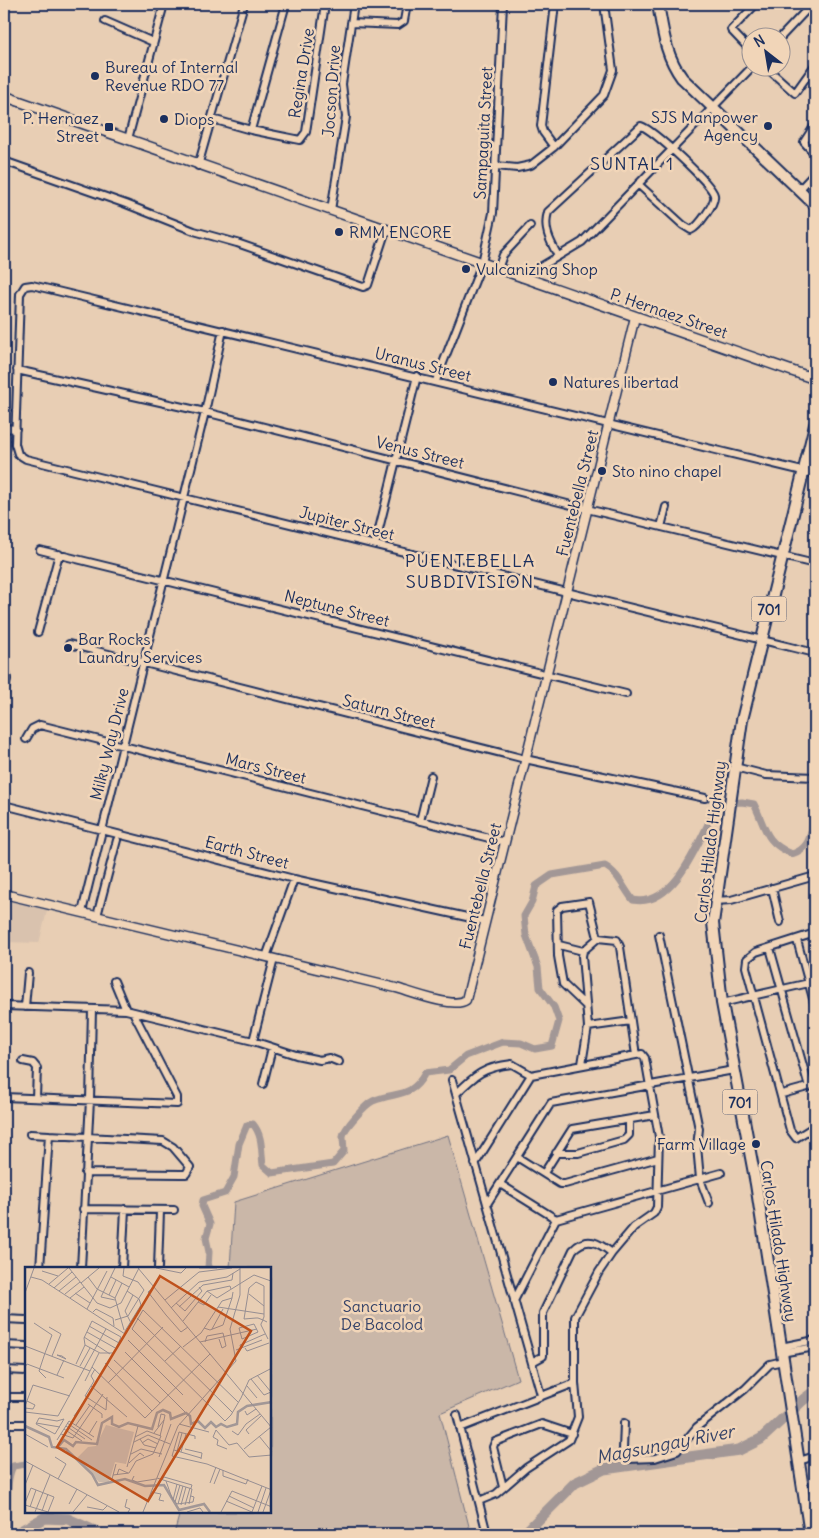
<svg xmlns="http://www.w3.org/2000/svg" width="819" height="1538" font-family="Delius,sans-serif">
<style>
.built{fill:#d9c2ae}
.green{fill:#cab7a8;stroke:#727383}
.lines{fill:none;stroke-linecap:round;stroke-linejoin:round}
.canal{stroke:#a29796;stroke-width:7}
.river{stroke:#a29796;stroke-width:11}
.minor-casing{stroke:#1b2f5e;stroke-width:10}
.tertiary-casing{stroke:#1b2f5e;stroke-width:11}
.secondary-casing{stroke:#1b2f5e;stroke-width:12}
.primary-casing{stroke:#1b2f5e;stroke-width:14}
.minor{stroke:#f1d5b8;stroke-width:6}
.tertiary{stroke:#f1d5b8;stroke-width:8}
.secondary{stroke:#f1d5b8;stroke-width:9}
.primary{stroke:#f1d5b8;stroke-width:10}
.poi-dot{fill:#1b2f5e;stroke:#f1d5b8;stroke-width:2}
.labels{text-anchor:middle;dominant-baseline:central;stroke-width:5;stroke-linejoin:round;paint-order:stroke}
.shield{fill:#f1d5b8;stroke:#5b6179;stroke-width:1}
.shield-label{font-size:15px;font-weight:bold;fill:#1b2f5e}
.poi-label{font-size:16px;fill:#1b2f5e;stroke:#f1d5b8;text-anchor:start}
.street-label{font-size:16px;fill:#1b2f5e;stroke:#f1d5b8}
.park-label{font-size:16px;fill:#354369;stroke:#f1d5b8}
.neighbourhood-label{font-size:18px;letter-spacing:1px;fill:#1b2f5e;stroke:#f1d5b8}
.water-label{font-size:18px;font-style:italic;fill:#364469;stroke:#f1d5b8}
.inset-river{fill:none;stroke:#a29796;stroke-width:2.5}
.inset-road{fill:none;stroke:#968e92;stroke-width:1}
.view{fill:#bf511c;fill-opacity:0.15;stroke:#bf511c;stroke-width:2.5}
.inset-edge{fill:none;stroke:#1b2f5e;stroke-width:2.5}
</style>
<rect width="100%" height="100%" fill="#e8ceb4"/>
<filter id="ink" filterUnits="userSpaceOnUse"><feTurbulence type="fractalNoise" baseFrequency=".02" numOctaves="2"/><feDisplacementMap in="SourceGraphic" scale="10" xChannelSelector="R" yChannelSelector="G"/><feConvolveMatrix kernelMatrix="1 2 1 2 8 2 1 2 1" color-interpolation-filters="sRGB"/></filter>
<g filter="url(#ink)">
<!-- built -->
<path class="built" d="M4,896L48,907L39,943L4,942Z"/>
<!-- green -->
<path class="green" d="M448,1135L518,1379L440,1413L471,1534H174L180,1512H270V1268H230L234,1202Z"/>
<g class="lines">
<!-- canal -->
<path class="canal" d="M208,1268L209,1252L206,1238L210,1224L202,1206L203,1200L225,1193L234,1177L239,1144L247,1125L253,1124C263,1136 261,1150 263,1165L272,1173L333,1164L344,1151C344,1147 343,1141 343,1136C344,1128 366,1104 373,1101C397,1091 411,1099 425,1073L449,1070L466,1056L503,1042L521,1043L535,1049L552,1046L559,1021L554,1007L540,988L538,967L526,935L524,916L532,902L536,886L552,875L605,866C618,873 624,889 633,900C677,909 701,834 718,804L742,802L754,804C766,828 764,842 792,854C813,847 810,830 815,815
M6,1534C10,1513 4,1483 13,1466L26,1464"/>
<!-- river -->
<path class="river" d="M15,1534L44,1518L68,1519L101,1534
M524,1534L575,1483L604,1469L739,1450L761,1439L803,1400L815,1391"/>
<defs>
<path id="minor" d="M105,21L153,42
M351,23L398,25L404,21L407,4
M780,38L812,4
M752,52L731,30L756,4
M767,68L795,93L815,65
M212,119L251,130L300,140L306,132L325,4
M815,125L804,142L815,154
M251,130L286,4
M128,139L164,4
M554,147L543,132L541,126L555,4
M4,161L126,204L194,231L237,243L363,287L368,285L386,230
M198,166L244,4
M496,166L517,168L531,165L554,147L604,95L613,70L604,4
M800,189L815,173
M331,210L346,117L342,84L354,4
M558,256C550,241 543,229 548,212L641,126C653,130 711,183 714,195C716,203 698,227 691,230L683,225L638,184
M498,269L503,255L530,226
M522,278L582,242L752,67
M17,370L205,412L587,509L815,564
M436,381L482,263L493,213L503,4
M4,428L16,429
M815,474L32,285L25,286L20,294L15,444L18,454L26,459L815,653
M661,527L666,507
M375,545L417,376
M40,550L626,694
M38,632L59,554
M69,644L525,759L705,798
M4,659L7,679L4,696
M26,739L32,729L40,725L505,842
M735,767L766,775L815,777
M4,805L294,879L485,921
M420,821L431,776
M772,888L780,922
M715,901L731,900L815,876
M82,912L205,412L223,330
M97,916L117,840
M815,933L756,952L747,959L746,967L790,1130L796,1138L815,1126
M659,935L699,1129L697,1146L700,1179L709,1203
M797,940L815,1006
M559,945L583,951
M770,948L809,1087
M266,957L294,879
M114,981L126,1010
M722,1003L809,983
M585,1005L563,984L558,956L557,910L562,906L589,902L598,938
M4,1006L126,1010L253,1041L296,1055L320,1060L329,1058L339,1062
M25,1007L28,973
M588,1027L631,1021
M253,1041L274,959
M23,1061L33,1063L37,1068L36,1098
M582,1064L588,1027L582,956L583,951L598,938L617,940L620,947L636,1055
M452,1080L541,1395
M263,1084L272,1048
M456,1094C475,1075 484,1067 512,1064L531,1075
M782,1094L815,1085
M4,1097L177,1104V1097L133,1012
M30,1134L163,1141L173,1147L190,1167L186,1174H181L85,1173
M556,1153H578L624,1140L629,1135V1120
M517,1157L560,1184H565L658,1158
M475,1164L531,1075L636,1055L642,1054L645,1058L659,1137L657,1207L654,1213L634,1227L612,1253L599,1272L575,1317V1383L578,1417L569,1440L526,1468L496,1494L479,1501
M544,1173L572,1129L655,1115
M500,1184L556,1219
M487,1204L551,1103L734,1070
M83,1209L174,1210
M40,1268L49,1135
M81,1268L90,1100L92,1009
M122,1268L125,1209
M158,1268L160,1211
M514,1301L556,1219L721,1173
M4,1319L26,1320
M4,1345L26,1346
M781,1347L815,1340
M781,1353L815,1347
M532,1362L543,1356V1313L573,1250C587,1235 599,1243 612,1253
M4,1370L26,1371
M4,1397H26
M457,1415L487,1534
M624,1423L623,1450L626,1459L655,1458L677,1451L697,1427L745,1389L770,1364L783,1361
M4,1424H26
M460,1428L575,1383
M799,1461L815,1456
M503,1487L493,1447L495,1442L542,1424L572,1434"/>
<path id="tertiary" d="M4,894L396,988C411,992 454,1009 466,1000L635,317"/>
<path id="secondary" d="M4,96L815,379"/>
<path id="primary" d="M658,4C663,31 665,55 682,78L815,205
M810,1534L756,1184L722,1003L713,923L742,720L815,425"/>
</defs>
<!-- minor casing -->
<use href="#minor" class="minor-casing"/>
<!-- tertiary casing -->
<use href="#tertiary" class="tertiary-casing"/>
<!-- secondary casing -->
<use href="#secondary" class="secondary-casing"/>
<!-- primary casing -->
<use href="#primary" class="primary-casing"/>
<!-- minor -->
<use href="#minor" class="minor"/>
<!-- tertiary -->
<use href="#tertiary" class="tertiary"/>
<!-- secondary -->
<use href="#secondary" class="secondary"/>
<!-- primary -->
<use href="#primary" class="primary"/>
</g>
</g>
<!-- markers -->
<g class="poi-dot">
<circle cx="95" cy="76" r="5"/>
<circle cx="164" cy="119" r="5"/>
<circle cx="768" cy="126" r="5"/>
<rect x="104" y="122" width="10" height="10" rx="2.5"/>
<circle cx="339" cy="232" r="5"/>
<circle cx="466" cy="269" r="5"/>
<circle cx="553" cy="382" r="5"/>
<circle cx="602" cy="471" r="5"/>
<circle cx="68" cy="648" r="5"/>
<circle cx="756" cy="1144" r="5"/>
</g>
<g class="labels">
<!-- shield labels -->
<g class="shield">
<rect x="751.5" y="596.5" width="35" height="25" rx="4"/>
<rect x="722.5" y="1089.5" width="35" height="25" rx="4"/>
</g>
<g class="shield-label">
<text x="769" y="609">701</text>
<text x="740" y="1102">701</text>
</g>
<!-- poi labels -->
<g class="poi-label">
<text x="105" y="67">Bureau of Internal<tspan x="105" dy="18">Revenue RDO 77</tspan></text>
<text x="758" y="117" text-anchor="end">SJS Manpower<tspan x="758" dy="18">Agency</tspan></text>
<text x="99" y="118" text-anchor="end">P. Hernaez<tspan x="99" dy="18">Street</tspan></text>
<text x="174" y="119">Diops</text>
<text x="349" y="232">RMM ENCORE</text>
<text x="476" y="269">Vulcanizing Shop</text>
<text x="563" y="382">Natures libertad</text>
<text x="612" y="471">Sto nino chapel</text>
<text x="78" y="639">Bar Rocks<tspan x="78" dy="18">Laundry Services</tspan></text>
<text x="746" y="1144" text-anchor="end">Farm Village</text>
</g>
<!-- street labels -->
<g class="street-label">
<text transform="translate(301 73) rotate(-81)">Regina Drive</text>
<text transform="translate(331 91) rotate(-86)">Jocson Drive</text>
<text transform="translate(483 133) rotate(-87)">Sampaguita Street</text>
<text transform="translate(669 313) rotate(19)">P. Hernaez Street</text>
<text transform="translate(423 364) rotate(14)">Uranus Street</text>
<text transform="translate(420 452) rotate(14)">Venus Street</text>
<text transform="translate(577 493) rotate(-76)">Fuentebella Street</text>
<text transform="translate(347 523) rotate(14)">Jupiter Street</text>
<text transform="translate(337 608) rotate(14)">Neptune Street</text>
<text transform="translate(389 711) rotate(14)">Saturn Street</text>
<text transform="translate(109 744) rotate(-76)">Milky Way Drive</text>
<text transform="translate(266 768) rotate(14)">Mars Street</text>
<text transform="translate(710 842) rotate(-83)">Carlos Hilado Highway</text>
<text transform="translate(247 852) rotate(15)">Earth Street</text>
<text transform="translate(480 886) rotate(-76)">Fuentebella Street</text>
<text transform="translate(779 1241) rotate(81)">Carlos Hilado Highway</text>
</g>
<!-- park labels -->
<g class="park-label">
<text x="382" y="1306">Sanctuario<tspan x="382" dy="18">De Bacolod</tspan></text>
</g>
<!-- neighbourhood labels -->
<g class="neighbourhood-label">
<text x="632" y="163">SUNTAL 1</text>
<text x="470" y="560">PUENTEBELLA<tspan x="470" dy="21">SUBDIVISION</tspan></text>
</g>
<!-- water labels -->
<g class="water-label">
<text transform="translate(665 1444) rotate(-11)">Magsungay River</text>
</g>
</g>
<!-- overview -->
<g transform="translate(25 1267)">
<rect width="246" height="246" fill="#e8ceb4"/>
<path d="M81,158L109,165L101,197L90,195L84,215H74L52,191L63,180L71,179Z" fill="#cab7a8"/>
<path class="inset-river" d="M0,159L24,170L27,180L41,182L67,207L73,218L100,212L120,219L139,218L154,243L179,237L185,245M33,180L39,173L48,179L51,175L72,177L77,156L87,150V157L94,160L103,156L127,162L132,146L138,143L145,146L146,152L161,146L165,149L166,157L173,154L180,161L186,155L191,160L196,157L202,160L212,157L213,145L222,139L247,135"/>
<path class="inset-road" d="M44,1L72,36L85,41L96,36L114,1M90,1L76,30L90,33M113,1L247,161M131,1L156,6L161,1M174,1H192M17,4L33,9M6,10L17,13L100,67V64M63,10L72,22L90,31M86,10L104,20M56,16L74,1M97,16L90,31L99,63M24,17L43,1M129,20L123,25L141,48L156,65L163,60M29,21L47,5M34,24L51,10M182,24L192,31L229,8L246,14M182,24L205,19L206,22M0,26L9,1M50,26L65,36M40,27L55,15M224,27L239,39M84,28L91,13M45,31L59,20M140,33L174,5L207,1M173,35L179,38L186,28M151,36L160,44L177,24L174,20M154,40L178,18L207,13L208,6M193,40L239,47M146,41L174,15L202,10L215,2M62,42L82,4M68,45L71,42L88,51L89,59M112,51L208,146M90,53L103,49L119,23L113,15L98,9L99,1M67,54L96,70L89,86H75L60,78L59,71ZM158,54L182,24M242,55L238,53L233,51H231L219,52L224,21L231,15L239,19V50L238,52V53L236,57V58L243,72M9,56L27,68L20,86M106,56L100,44L108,28M229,57L233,65L217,72L214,61ZM64,59L94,76M24,60L36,67L27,89M179,61L185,63L198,58L207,31M187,62L198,42M100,64L116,38L114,32L102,24M62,65L92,82M59,70L85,87M103,73L158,128M175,75L232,62M180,75L182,69L198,66L201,79L197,81L194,72M0,79L65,104M158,80L176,66L197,34L207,31L208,25M220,81L222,84L244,76M216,82L215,78L240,67M211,83L237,73M100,85L160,145M20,86L14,104L21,111M37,89L32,88L41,92L37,89M89,93L135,136M140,94L156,79M80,96L127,144M51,97L60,78M55,99L65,81M0,100L2,97L39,111M67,100L120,151L185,87M70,102L66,109L69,114L60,129L81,143L82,130M32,108L39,93M232,108L246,125M226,112L239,128L246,125M60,114L74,86M83,116L138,60M66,119L102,150M222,119L232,131M213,135L118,43L107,62L200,154L206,148L216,131L224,113L247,101M63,137L77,147V151M0,139L8,118L45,129M0,141L8,142L10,138L2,134M220,144L222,148L231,142M0,145L33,149L81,62M49,149L62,131M14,151L32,154L39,152L30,167L11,157ZM11,156L35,160M42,156L67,173M154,157L184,165M51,158L65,138M41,159L60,172M133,160L136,147L140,148L139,153M39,162L57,174M207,164L213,168L221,157L235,147M129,166L139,153L135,169M0,167L23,180M36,167L48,171L78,127M64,167L72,154M224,167L221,163L236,149M234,169L247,185M115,172L119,178L131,181M170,172V169L154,165L147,189L182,197L247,223M32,173L44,154L69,170M109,175L123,168L145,177M117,176L123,172L133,177M204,178L212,176L224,190L247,188M160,182L177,186L176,192M202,182L192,178L193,173L188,170L191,163L204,178M219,182L246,160M149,183L176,191M152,184L157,166M156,185L161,167M106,187L116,182L137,187M30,190L41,197L33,212M134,190L146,157M0,194L94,245M104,196L115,186L119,189M102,200L113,159M198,203V209L221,217L223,212M88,208L104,206L111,194L128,187L136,169L122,164L110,170M92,208L94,202L103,206M109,209L107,213L112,215L131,212M132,211L167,222L164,237M87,212L91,197M137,213L139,210L167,218L166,221M141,214L147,231L152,237L168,235L169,230L166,229M185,216L191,200M189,217L195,202M0,218L8,198M126,225L136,227L134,233L139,234M204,229L229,241M102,232L100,240L105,242L103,245M148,233L152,217M201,234L227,245M150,235L155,218M0,236L6,221L29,230L23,245L0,238M44,237L52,222M153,237L158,219M156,238L161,220M160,238L165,221M5,240L11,223M62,240L78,243L82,239M17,244L23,227M10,245L25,208M48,245L62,228M118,245L153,159L211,94L205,62L215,28V1M162,245L175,241L178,245M196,245L207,224L247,240M227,245L237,219M233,245L241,221M238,245L246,223"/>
<path class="view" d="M135,9L226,64L123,234L32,180Z"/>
<rect width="246" height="246" class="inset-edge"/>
</g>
<!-- margin -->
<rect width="819" height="1538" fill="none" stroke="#f1d5b8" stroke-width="20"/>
<rect x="10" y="10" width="799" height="1518" fill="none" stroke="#1b2f5e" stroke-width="2" filter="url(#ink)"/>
<!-- north arrow -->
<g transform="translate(766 52) rotate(329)"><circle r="24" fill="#f1d5b8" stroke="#9b9394"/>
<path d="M0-4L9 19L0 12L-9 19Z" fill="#1b2f5e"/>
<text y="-8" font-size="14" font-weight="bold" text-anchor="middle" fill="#1b2f5e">N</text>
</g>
</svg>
